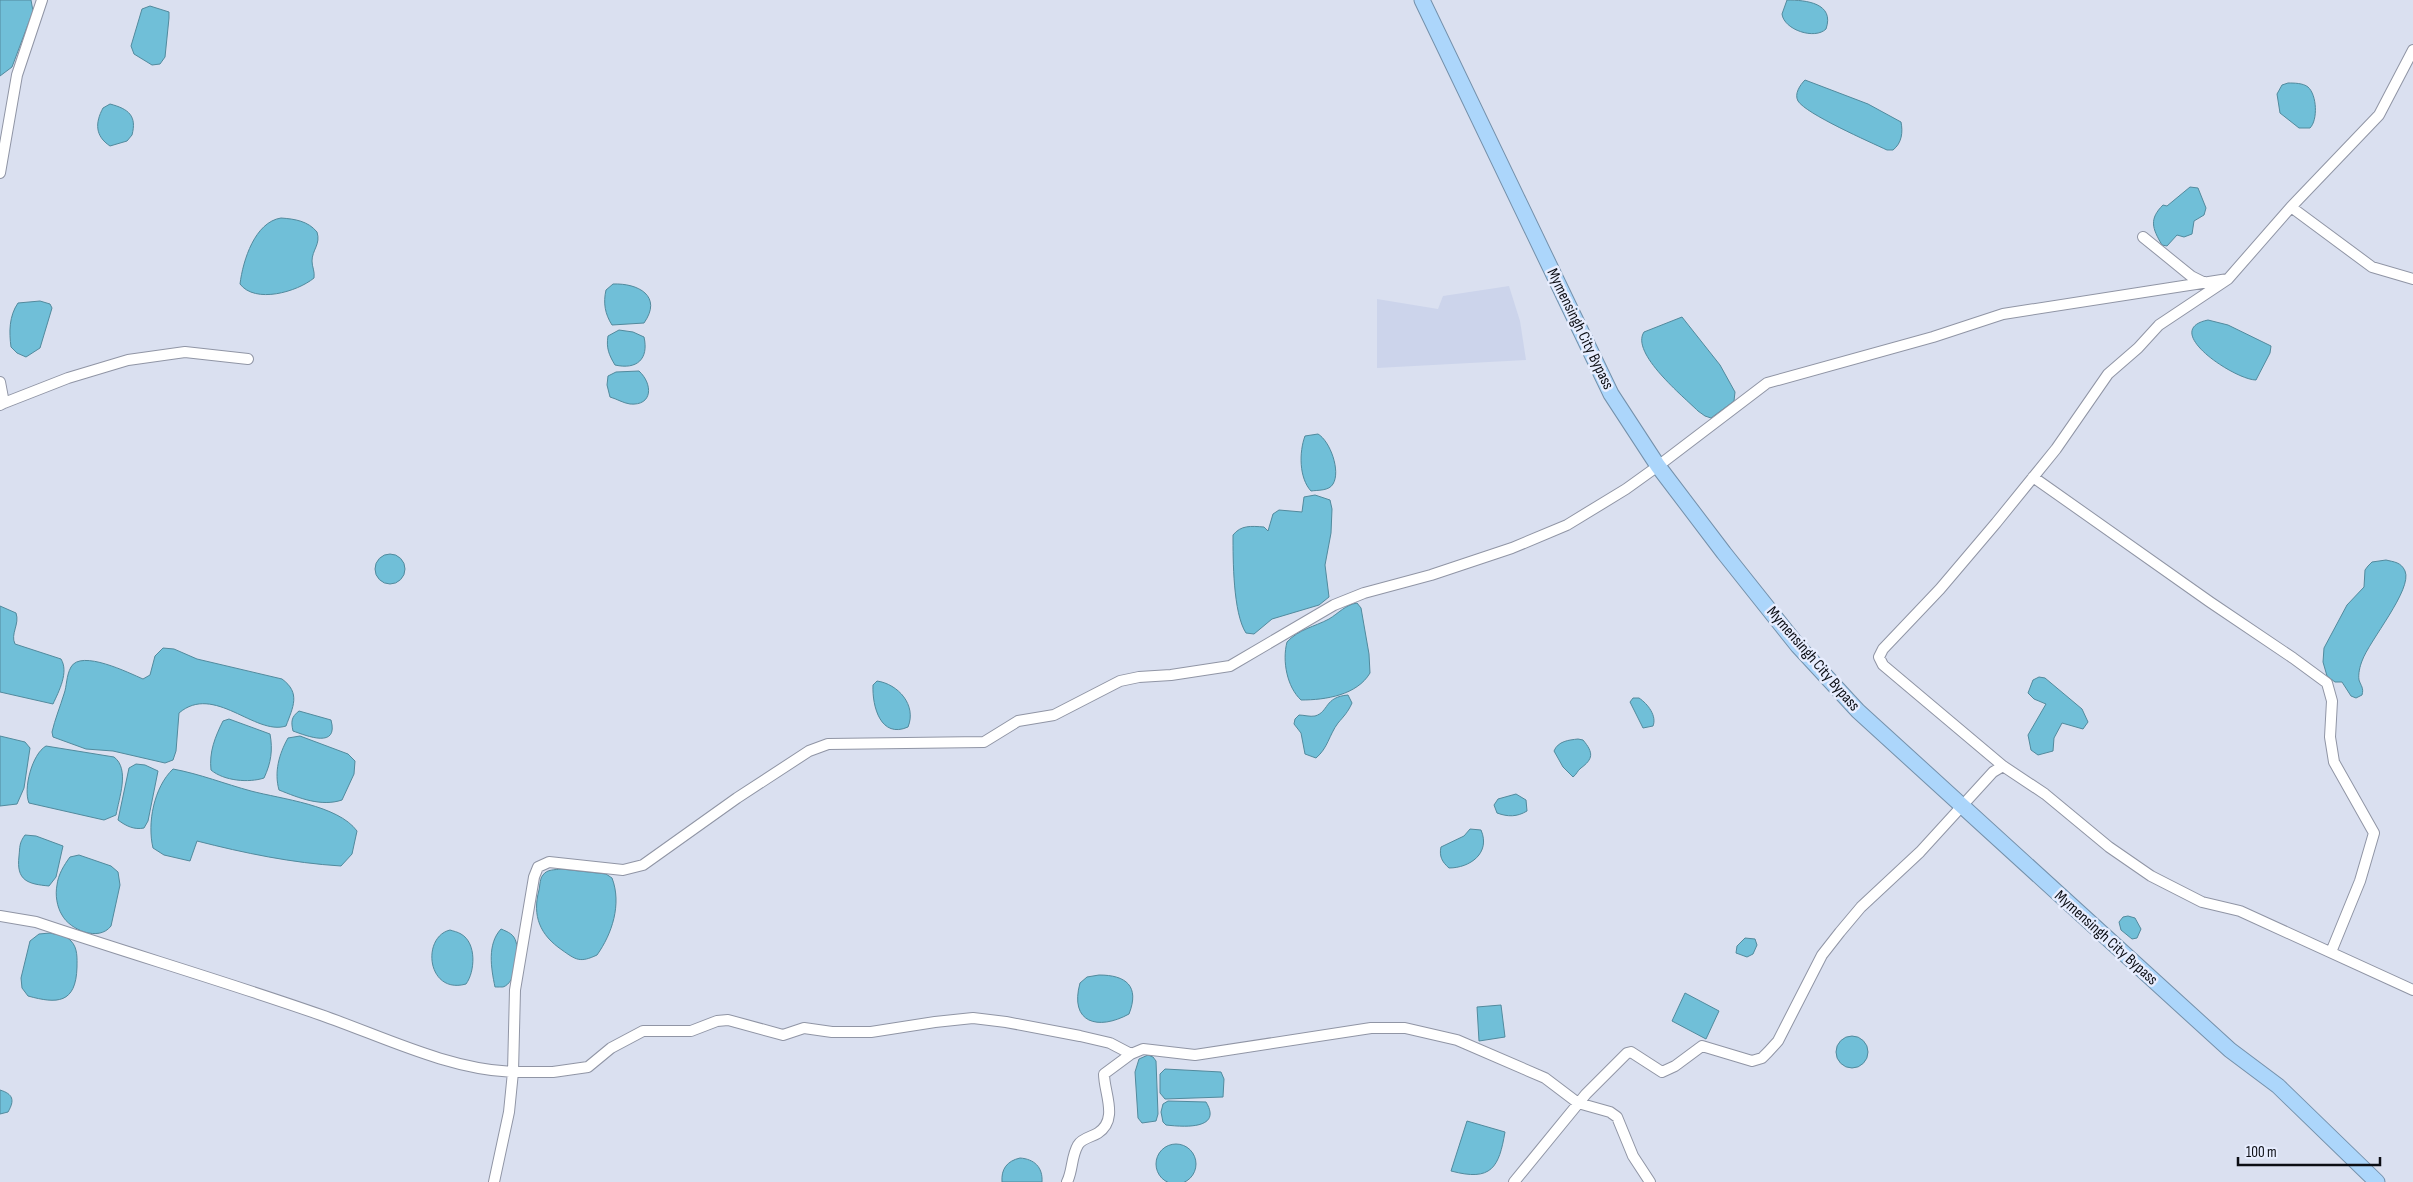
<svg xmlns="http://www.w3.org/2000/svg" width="2413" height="1182" font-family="'Sofia Sans Condensed',sans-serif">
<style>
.built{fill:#ccd4eb}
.water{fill:#70bfd8;stroke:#528a9d}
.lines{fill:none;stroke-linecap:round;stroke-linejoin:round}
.minor-casing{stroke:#9095a5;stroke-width:12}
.highway-casing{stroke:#7490aa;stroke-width:17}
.minor{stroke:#fff;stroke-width:10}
.highway{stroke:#acd6fb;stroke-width:15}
.labels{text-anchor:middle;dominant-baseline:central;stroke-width:5;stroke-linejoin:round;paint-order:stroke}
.street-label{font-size:16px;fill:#0c0e14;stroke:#e7edfe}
</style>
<rect width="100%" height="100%" fill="#dae0f0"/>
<!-- built -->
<path class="built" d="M1509,286L1520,321L1526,360L1377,368V299L1438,309L1443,296Z"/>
<!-- water -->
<path class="water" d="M0,0H31L33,11L12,67L0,76Z
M1787,0C1806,0 1835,3 1826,29C1815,40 1784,30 1782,14Z
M150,6L169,12V18L165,57L160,64L152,65L134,54L131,46L142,9Z
M1805,80L1868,104L1901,122C1903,132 1902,143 1893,150H1887C1870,142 1806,114 1798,101C1794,94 1800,85 1805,80Z
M2288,83C2294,83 2303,83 2308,87C2317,95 2318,120 2310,128H2299L2280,113L2277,94L2282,85Z
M110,104C129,109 137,116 132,135L127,141L110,146C95,136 95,123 103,108Z
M2190,187L2198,188L2206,208L2204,215L2194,221L2192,234L2184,237L2177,235L2167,246L2162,245C2152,228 2149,219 2163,205L2167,206Z
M281,218C295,219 308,221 317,232C321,244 312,250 312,261C312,267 315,271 314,278C297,292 255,304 240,284C243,260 255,222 281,218Z
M613,284C638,283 663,296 644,323L612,325C605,314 603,303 606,290Z
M40,301L50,304L52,308L40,348L26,357L17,353L11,347C9,332 9,316 18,303Z
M1682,317L1720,365L1735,392L1734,401L1711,418L1705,416L1698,411C1684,397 1630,353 1644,332Z
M2208,320L2228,325L2271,346L2270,353L2256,380C2235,380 2159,330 2208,320Z
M619,330L633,332L644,337C649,359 637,370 615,365C609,355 606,348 608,336Z
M639,371C653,384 653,406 630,404C623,403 617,399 610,397L607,385L608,376L616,372Z
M1318,434C1330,441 1341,471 1333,484C1329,491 1318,490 1311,491C1299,478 1299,452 1305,436Z
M1315,495L1330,500L1332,509L1331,533L1325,565L1329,597L1319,605L1272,619L1254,634L1246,633C1233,613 1233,560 1233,535C1241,525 1251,526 1264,527L1268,531L1273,514L1279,510L1302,512L1304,497Z
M375 569a15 15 0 1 1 30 0a15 15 0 1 1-30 0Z
M2386,560C2394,562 2401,562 2405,571C2413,589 2369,641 2362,661C2360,666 2358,674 2359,680C2361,686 2364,688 2362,695L2356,698L2351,696L2342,682H2335L2327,676L2323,662L2324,648L2347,605L2364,587L2365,570L2368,566L2372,562Z
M1357,603L1361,608L1369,654L1370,673C1357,695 1326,700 1301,700C1287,687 1282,661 1287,642C1299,629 1314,627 1329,619C1339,613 1345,605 1357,603Z
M0,606L16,613C20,624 10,634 15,644L61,659C69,672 59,691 53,704L0,692Z
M163,648L174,649L197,659L282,679C301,693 293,707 286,726C255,736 214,683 179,713L176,751L173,760L165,763L113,751L86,749L53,737L52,732C55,719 60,707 64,694C67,686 66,676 71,667C81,649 129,673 143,679L150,675L155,656Z
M2039,677L2045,678L2082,709L2088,722L2083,729L2062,723L2054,738L2053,751L2038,755L2031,750L2028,735L2046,704L2034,699L2028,693L2033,680Z
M877,681C898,684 917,705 908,727C881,739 872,707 873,685Z
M1348,695L1352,703C1348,712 1344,716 1338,723C1329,735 1328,748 1316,758L1305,754L1301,733L1294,724L1295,719L1299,715C1304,715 1310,717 1315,716C1329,712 1324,697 1348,695Z
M1633,698H1639C1648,704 1657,716 1653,726L1643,728L1630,702Z
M299,711L331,720C339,749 307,736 293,731C291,722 291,717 299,711Z
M229,719L270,734C273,750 271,763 264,778C249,783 224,781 211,770C209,752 215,737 223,721Z
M0,736L25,742L30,748L24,788L17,804L0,806Z
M300,736L348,754L355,761L354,774L342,800C321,807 299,798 279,790C274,772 279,754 288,738Z
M1578,739L1583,740C1594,753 1593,759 1581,768C1577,771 1577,774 1573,777L1563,767L1554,751C1558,741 1569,740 1578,739Z
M46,746L114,757C130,769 119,798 116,815L104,820L29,803C23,789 32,754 46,746Z
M136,764L145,765L158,771L148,821L144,828C134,830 126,826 118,820L129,768Z
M173,769C200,774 225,784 251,791C281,799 338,805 357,831L352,854L341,866C292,863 244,853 197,841L190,861L164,855L153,848C147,823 154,787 173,769Z
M1516,794L1526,800L1527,811C1517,817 1508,817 1497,813L1494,805L1498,799Z
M1470,829L1481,830C1491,853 1470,868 1449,868C1442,862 1439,856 1441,847L1464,836Z
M25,835L36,836L63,846L56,877L49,886C28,884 16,881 19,856C20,847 19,843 25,835Z
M79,855L111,866L118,872L120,885L111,926C99,942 70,930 62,915C57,907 55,895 57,885C58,875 64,865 70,857Z
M561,869L606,874L612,878C622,904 612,934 597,955C580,963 576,960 562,950C540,935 532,916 539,890C540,885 540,878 543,875C547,869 555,870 561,869Z
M2128,916L2135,918L2141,929L2137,938L2132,939L2121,930L2119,922L2123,917Z
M501,929C508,932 514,934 516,942C520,953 516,983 503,987C503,987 496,987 495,987C491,968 487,944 501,929Z
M450,930C453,931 458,932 461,934C477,943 475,972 466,984C427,995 421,937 450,930Z
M50,933C57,935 66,935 71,941C78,948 77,959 77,967C76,1004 57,1004 28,996L22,988L21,978L30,941L39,934Z
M1745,938L1755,939L1757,945L1753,954L1747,957L1736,953L1737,946Z
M1099,975C1126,975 1140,986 1129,1014C1098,1031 1069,1023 1080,983L1087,977Z
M1685,993L1719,1011L1706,1039L1672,1021Z
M1501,1005L1505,1037L1479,1041L1477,1007Z
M1836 1052a16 16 0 1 1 32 0a16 16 0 1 1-32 0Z
M1148,1055L1153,1057L1156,1061L1158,1114L1156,1121L1142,1123L1138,1118L1135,1072L1139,1059Z
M1165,1069L1221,1072L1224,1079L1223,1097L1165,1099L1160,1093V1074Z
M0,1090C13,1094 15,1100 8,1112L0,1114Z
M1168,1101L1206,1102C1223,1130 1183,1127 1166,1125L1163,1122L1161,1112L1163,1104Z
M1467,1121L1505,1132C1499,1167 1492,1182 1451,1171Z
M1156 1164a20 20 0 1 1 40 0a20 20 0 1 1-40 0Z
M1020,1158C1034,1159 1043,1167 1042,1182H1002C1001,1169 1007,1161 1020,1158Z"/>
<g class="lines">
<defs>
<path id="minor" d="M0,173L17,75L42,0
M2291,207L2372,267L2413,279
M2143,237L2191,276L2205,283
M0,382L4,403L0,405
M4,403L68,378L128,360L185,352L248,359
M2033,477L2210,602L2293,658L2327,683L2332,701L2330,737L2334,762L2374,833L2360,881L2331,952
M2003,766L1883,665L1879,657L1883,649L1940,589L1996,523L2056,449L2108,374L2138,348L2159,325L2228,279L2291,207L2379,115L2413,50
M0,916L36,922C131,954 227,982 321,1015C384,1037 447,1069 513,1072L515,990L534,877L538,867L549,862L623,870L643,865L737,798L809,751L828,744L984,742L1018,721L1054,715L1120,681L1139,677L1171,675L1230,666L1334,605L1364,593L1431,575L1512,548L1567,525L1626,489L1658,466L1767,383L1933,337L2003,314L2228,279
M494,1182L509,1112L513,1072H553L588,1067L611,1048L643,1031H691L717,1021L728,1020L783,1035L804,1028L832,1032H871L935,1022L973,1018L1006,1022L1080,1036L1110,1043L1131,1054
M1067,1182C1073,1170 1071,1157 1078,1145C1082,1138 1092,1137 1098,1133C1119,1119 1104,1093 1104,1074L1131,1054L1143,1049L1195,1055L1371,1028H1405L1457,1040L1545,1078L1578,1103L1610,1112L1617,1117L1633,1156L1650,1182
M1514,1182L1586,1094L1627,1053L1631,1052L1662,1072L1675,1066L1702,1046L1752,1061L1762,1058L1768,1052L1778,1041L1822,955L1840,932L1861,907L1920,852L1993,772L2003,766L2045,794L2109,847L2151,876L2202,902L2240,911L2413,990"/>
<path id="highway" d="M1422,0L1611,394L1658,466L1724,553L1798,646L1858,711L2230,1050L2278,1086L2377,1182"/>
</defs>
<!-- minor casing -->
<use href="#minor" class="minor-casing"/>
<!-- highway casing -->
<use href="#highway" class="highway-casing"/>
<!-- minor -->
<use href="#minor" class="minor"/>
<!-- highway -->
<use href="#highway" class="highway"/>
</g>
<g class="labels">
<!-- street labels -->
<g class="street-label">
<text transform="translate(1580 329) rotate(64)">Mymensingh City Bypass</text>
<text transform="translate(1813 659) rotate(49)">Mymensingh City Bypass</text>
<text transform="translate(2106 938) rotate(42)">Mymensingh City Bypass</text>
</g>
</g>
<!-- scale -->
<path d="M2238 1157v8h142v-8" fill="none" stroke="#0c0e14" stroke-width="2.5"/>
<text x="2246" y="1157" font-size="15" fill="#0c0e14" stroke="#e7edfe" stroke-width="4" paint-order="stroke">100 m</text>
</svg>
